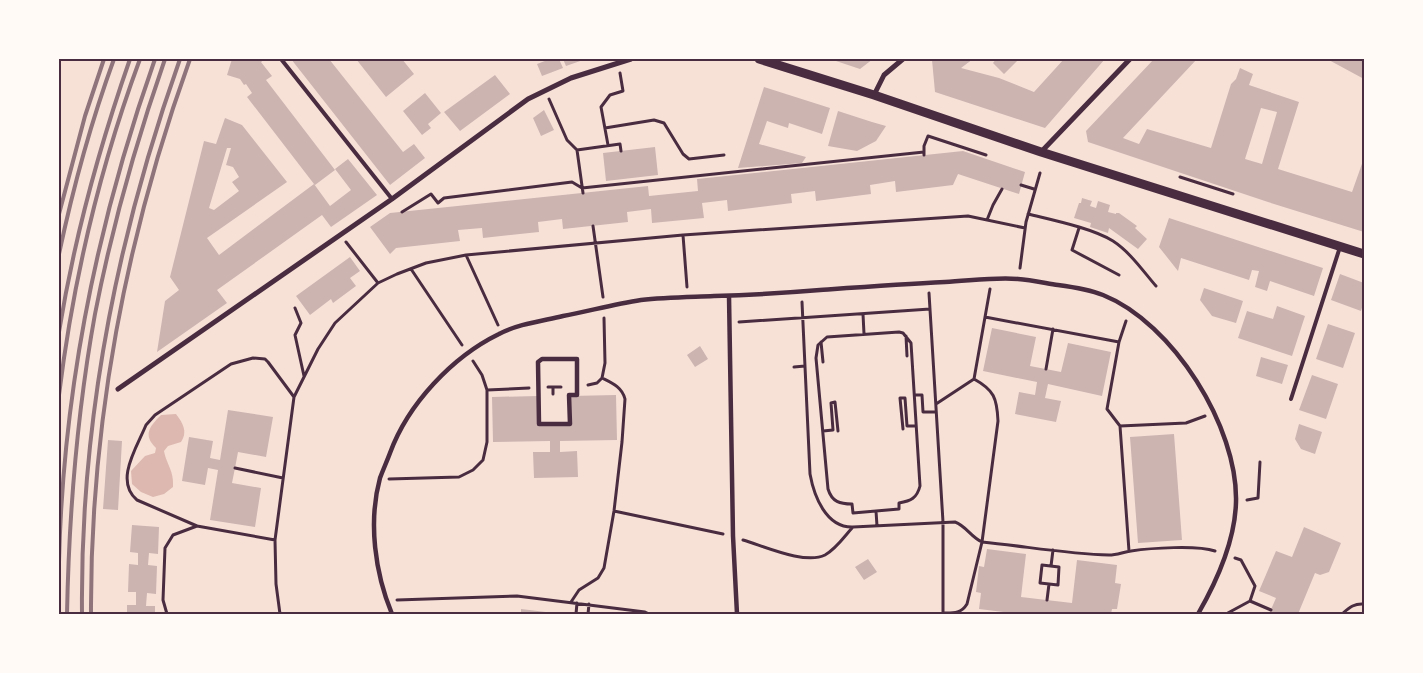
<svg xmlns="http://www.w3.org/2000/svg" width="1423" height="673" font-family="'PT Sans',sans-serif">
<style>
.water{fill:#dcb8b0}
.building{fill:#ccb4b1;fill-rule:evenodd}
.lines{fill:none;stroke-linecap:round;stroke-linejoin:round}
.path{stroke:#4a2c40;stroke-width:3}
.service{stroke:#4a2c40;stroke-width:4}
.pedestrian{stroke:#4a2c40;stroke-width:4.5}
.minor{stroke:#4a2c40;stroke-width:5}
.tertiary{stroke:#4a2c40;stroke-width:9}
.rail{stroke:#8f747c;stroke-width:4}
.neatline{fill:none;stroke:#4a2c40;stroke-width:2}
</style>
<rect width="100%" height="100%" fill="#f7e1d7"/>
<!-- water -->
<path class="water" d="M176,414C183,423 188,432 181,442L168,446L164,451C167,466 174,470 173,487L164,494L153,497L141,492L132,484L131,471L145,456L155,453L156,448C143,435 149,427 161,415Z"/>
<!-- building -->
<path class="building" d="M232,59H265L261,62L272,76L266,80L335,170L315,185L314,184L330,206L351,190L335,169L348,159L377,195L331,227L322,215L217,290L227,303L157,352L165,301L179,290L170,277L204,141L216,144L225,118L242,125L287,182L207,238L219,255L314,184L247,97L252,93L246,84L244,85L240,79L227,75ZM227,148H231L226,165L233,167L239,177L232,182L239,191L214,210L209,208Z
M291,59H329L403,152L414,144L425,158L390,185Z
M356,59H402L414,74L386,97Z
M550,59H559L563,68L542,76L537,64Z
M563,59H586L566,66Z
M830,59H873L860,69Z
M934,59H973L961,68L999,78L1034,92L1064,59H1105L1045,128L935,92L932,60Z
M996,59H1019L1004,74L993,63Z
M1154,59H1197L1123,138L1139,144L1147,129L1211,148L1231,84L1236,79L1240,68L1253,74L1249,85L1299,102L1278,169L1352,192L1364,158V232L1268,202L1088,142L1086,131ZM1261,108L1277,112L1262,164L1245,159Z
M1327,59H1364V79Z
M495,75L510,94L460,131L444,112Z
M764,87L830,108L822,134L789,123L788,128L767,121L759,144L806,157L802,163L738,168Z
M425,93L441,113L428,124L431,128L422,135L403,111Z
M544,110L554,130L541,136L533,118Z
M838,111L872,122L886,126L876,141L857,151L828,146Z
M655,147L658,175L606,181L603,153Z
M963,151L1025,172L1019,194L958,174L953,185L896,192L895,181L870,185L871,194L816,201L815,191L791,194L792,203L728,211L727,200L702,203L704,218L652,223L651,209L627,212L628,222L563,229L562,219L538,222L539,232L483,238L482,228L458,230L460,241L396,248L390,254L370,227L390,213L648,186L649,196L698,191L697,179Z
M1082,198L1092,201L1090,206L1096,208L1098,201L1110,205L1108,212L1116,214V213H1119L1137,226L1135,228L1147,239L1138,249L1109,228L1108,233L1090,227L1091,223L1074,218L1079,203H1081Z
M1169,218L1323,268L1314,296L1270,281L1267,291L1255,287L1259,271L1252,270L1249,280L1181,258L1178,271L1159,247Z
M350,257L360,271L350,278L356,286L333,303L331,299L310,315L296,296Z
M1340,274L1364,283V301L1361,311L1331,300Z
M1204,288L1243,301L1236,323L1212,316L1200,300Z
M1277,306L1305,316L1292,356L1238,338L1247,311L1273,319Z
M1328,324L1355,333L1343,368L1316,359Z
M992,328L1036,337L1030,366L1061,372L1068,343L1111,352L1102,396L1048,384L1045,398L1061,401L1056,422L1015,414L1019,392L1035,395L1037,382L983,371Z
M700,346L708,359L695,367L687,355Z
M1261,357L1288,365L1282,384L1256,376Z
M1312,375L1338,384L1326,419L1299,410Z
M616,395L617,440L560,441V452L577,451L578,477L534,478L533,452H550V441L493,442L492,397L538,396L539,425H570V396Z
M228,410L273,417L266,457L238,452L235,468L232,483L261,488L255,527L210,520L218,470L208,468L205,485L182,481L189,437L213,441L210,458L220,460Z
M1299,424L1322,432L1315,454L1301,449L1295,439Z
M1174,434L1182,540L1138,543L1130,437Z
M108,440L122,441L118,510L103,509Z
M132,525L159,527L158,554L149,553L148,565L157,566L156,594L147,593L146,606H155V614H127V605H136V592H128L129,564L138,565V553L130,552Z
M1304,527L1341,543L1329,572L1320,575L1315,573L1298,614H1269L1276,598L1259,591L1276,551L1292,557Z
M987,549L1026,554L1021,597L1072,603L1077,560L1117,565L1115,583L1121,584L1117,609H1112L1111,614H1020L979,609L981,593L976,592L979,566L984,567Z
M868,559L877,572L864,580L855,567Z
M521,609L554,613V614H521Z"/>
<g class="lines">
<!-- path -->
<path class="path" d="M549,99L567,140L577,150L583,193
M605,128L654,120L664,123L683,154L689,159L724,155
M608,145L601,107L610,95L623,91L620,73
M577,150L620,144L621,151
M924,155V146L928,136L986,155
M1180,177L1233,194
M1021,185L1034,189
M402,212L431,194L438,203L444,198L572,182L582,188L924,152
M1028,214C1052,220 1092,228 1113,241C1130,252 1143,271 1156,286
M987,220L993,205L1002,189
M593,226L603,297
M1079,228L1072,250L1119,275
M683,235L687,287
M346,242L378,283
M466,255L498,325
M1020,268L1026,222L1040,173
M411,269L462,345
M929,293L943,522V614
M802,302L810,474C814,496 826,528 853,527L955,522C966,526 971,537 982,542C1024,546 1067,554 1109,555C1117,555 1123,552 1131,551C1151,548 1197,545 1215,551
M295,308L301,323L295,335L304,376
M863,314L864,334
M985,317L1119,342
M1126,321L1119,342L1107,409L1120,426L1129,551
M739,322L930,309
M906,336L907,356
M821,342L823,362
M794,367L805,366
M1046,369L1053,329
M588,385L597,383L602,378
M548,387H561
M553,387V394
M487,390L529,388
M915,395H922L923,412H936
M936,404L974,379L990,289
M1120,426L1186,423L1205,416
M903,429L900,398H905L907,426H916
M823,431L833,430L831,403L835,402L838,431
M235,468L283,478
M389,479L459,477L473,470L483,460L487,442V390L482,375L473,361
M1247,500L1258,498L1260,462
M614,511L723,534
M876,511L853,513L852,504C840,504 832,502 828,489L816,358L818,345L827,337L899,332L903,333L911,343L920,486C917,498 911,501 899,503V509L876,511L877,526
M197,526L137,500C114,481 137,447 146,425L155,415L231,364L253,358L265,359L268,362L294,397
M743,540C764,546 805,565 825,555C836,549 844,537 852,528
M1235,558L1241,560L1255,586L1250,601
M1051,566L1053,550
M397,600L517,596L645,612L649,614
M1047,600L1049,584L1058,585L1059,567L1042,565L1040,583L1049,584
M571,602L579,590L598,578L604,568L614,511L622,442L625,399C622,387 612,383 602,378L605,363L604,318
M943,613C953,613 961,614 967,604L982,542L998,421C997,398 994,390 974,379
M167,614L163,600L165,548L173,535L197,526L275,540
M280,614L276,584L275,540L294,397L318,349L335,323L378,283L397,274L426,263L466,255L683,235L968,216L1025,228
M576,614L577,603
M588,614L589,604
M1226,614L1250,601L1271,610
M1342,614C1349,608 1354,603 1364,604"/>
<!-- service -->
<path class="service" d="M281,59L392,199
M1291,399L1340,247"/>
<!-- pedestrian -->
<path class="pedestrian" d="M729,296L733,536L737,614
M542,359H577V395H569L570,424H539L538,362Z
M392,614C375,573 368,522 380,478C383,470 387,461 390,453C408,404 452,357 499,334C518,324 542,321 563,316C589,311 615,304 641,300C665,297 690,297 714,296C749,295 784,293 820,290C862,287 903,284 945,282C969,281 994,277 1018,279C1031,280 1045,283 1058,285C1073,287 1088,289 1103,295C1173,323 1238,427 1236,502C1235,541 1217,581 1198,614"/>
<!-- minor -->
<path class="minor" d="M874,95L884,75L903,59
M1041,152L1130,59
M118,389L392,199L528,99L571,78L631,59"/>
<!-- tertiary -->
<path class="tertiary" d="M759,59L874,95L1041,152L1364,254"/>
<!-- rail -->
<path class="rail" d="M59,214L85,116L104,59
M59,254C73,188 91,122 114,59
M59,332C74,239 99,148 130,59
M59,395C73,281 100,167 140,59
M59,562C63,391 98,220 155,59
M67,614C69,513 77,413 95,314C112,227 136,142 165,59
M82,614C80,425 117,236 180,59
M91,614C90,425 126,236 190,59"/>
</g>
<!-- border -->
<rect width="1423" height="673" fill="none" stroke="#fffaf5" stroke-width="120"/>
<rect x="60" y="60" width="1303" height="553" class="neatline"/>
</svg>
